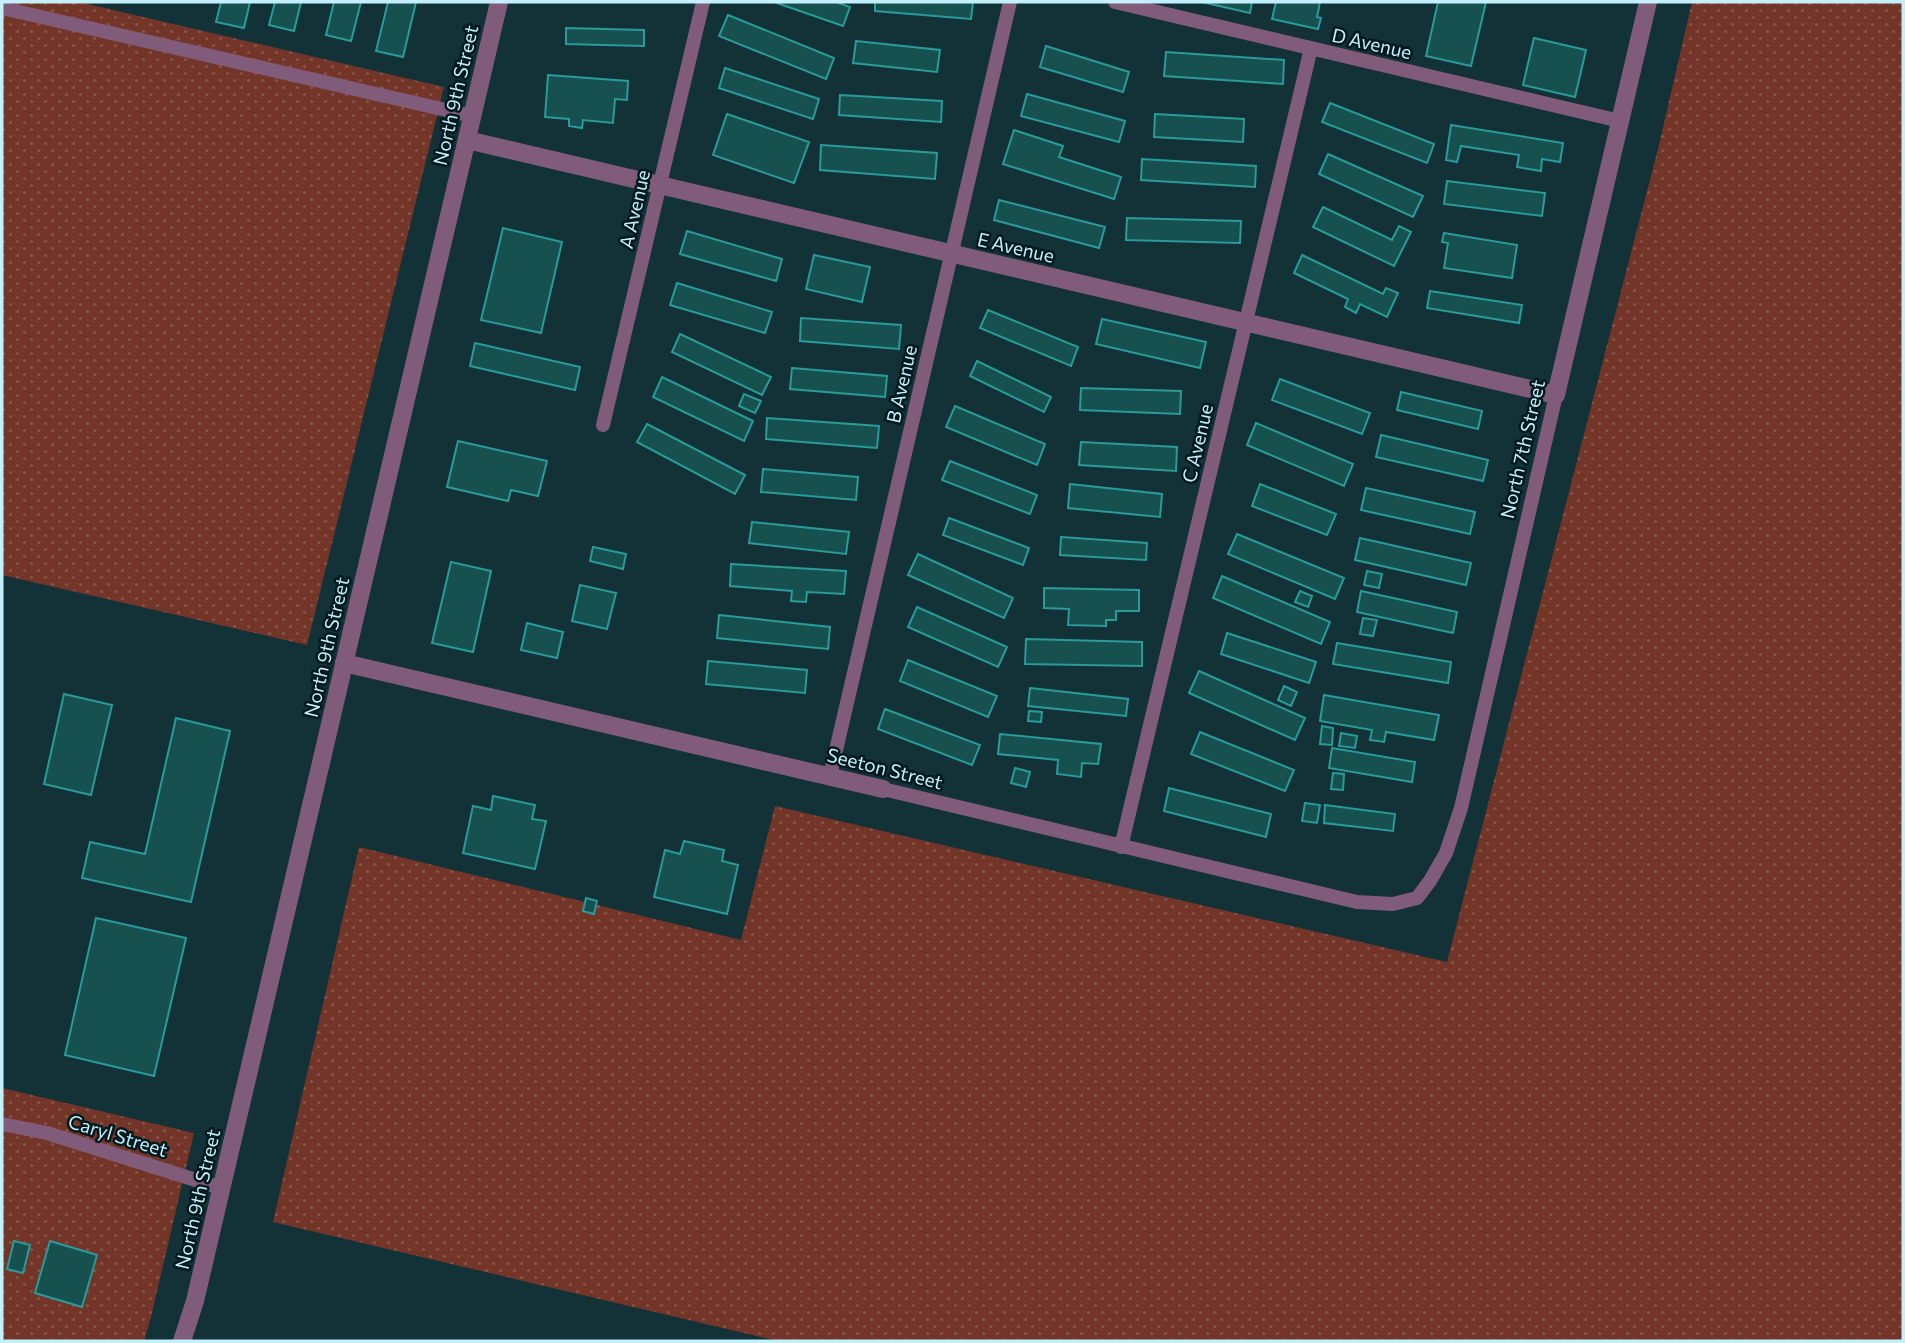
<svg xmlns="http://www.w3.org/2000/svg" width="1905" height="1343" font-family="Commissioner,sans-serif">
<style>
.grass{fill:url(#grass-dots)}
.building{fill:#16504f;stroke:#299b98;stroke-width:2}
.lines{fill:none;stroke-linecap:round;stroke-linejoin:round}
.service{stroke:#805b7a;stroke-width:14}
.minor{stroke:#805b7a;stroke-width:18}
.tertiary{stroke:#805b7a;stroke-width:18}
.labels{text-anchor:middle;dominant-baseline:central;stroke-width:5;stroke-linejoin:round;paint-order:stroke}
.street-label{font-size:19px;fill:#c3f0fa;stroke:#00191f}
</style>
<defs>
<pattern id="grass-dots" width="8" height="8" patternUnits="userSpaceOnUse" patternTransform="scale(1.75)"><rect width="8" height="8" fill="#733528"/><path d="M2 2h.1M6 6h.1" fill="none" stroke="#855348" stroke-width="1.8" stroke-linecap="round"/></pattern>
</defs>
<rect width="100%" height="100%" fill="#123238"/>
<!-- grass -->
<path class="grass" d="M2,2H79L444,87L307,645L2,575Z
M1692,2H1903V1341H778L273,1222L359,847L741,940L775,806L1447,962L1659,145Z
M2,1088L194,1133L151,1317L144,1341H2Z"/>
<!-- building -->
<path class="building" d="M221,2H250L244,28L216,22Z
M275,2H301L294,31L269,25Z
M334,2H361L351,41L326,35Z
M388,2H416L403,57L376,51Z
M774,2H836L850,7L843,26Z
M875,2H973L971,19L875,11Z
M1202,2H1252L1250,13Z
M1276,2H1320L1317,17L1321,18L1318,29L1272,19Z
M1438,2H1486L1471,66L1426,56Z
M728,15L834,58L826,79L719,36Z
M566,28L644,30V46L566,44Z
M1534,38L1586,50L1575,97L1523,85Z
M856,41L940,50L937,72L853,63Z
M1046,46L1129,72L1123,92L1040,67Z
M1166,52L1284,60L1283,84L1164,76Z
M725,68L819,99L813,119L719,88Z
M548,75L628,81L627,100L615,99L613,123L583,120L582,128L569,126V119L545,117Z
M1027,94L1125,121L1119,142L1021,116Z
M840,95L942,101L941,122L839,115Z
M1330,103L1434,144L1427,163L1322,122Z
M727,114L809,142L794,183L713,155Z
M1155,114L1244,119L1243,142L1154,137Z
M1451,125L1563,143L1560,162L1542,159L1541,171L1517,167L1519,155L1461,146L1457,162L1446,160Z
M1014,130L1063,146L1059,157L1121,177L1114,199L1003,164Z
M821,145L937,153L935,179L820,170Z
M1328,154L1423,196L1413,217L1319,174Z
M1142,159L1256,166L1255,187L1141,180Z
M1447,181L1545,193L1542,216L1444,204Z
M999,200L1105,227L1099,248L994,220Z
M1323,207L1392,240L1399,226L1411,232L1394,266L1313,227Z
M1127,218L1241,221L1240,243L1126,240Z
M503,228L562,242L541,333L481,320Z
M687,231L782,259L776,281L680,254Z
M1444,233L1517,245L1512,278L1444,268L1448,243L1442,242Z
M814,255L870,267L862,302L806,289Z
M1302,255L1383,294L1386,288L1398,293L1387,317L1360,304L1356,313L1345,307L1348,299L1294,273Z
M677,283L772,312L765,333L670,305Z
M1430,291L1522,305L1519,323L1427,308Z
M988,310L1078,347L1071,366L980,328Z
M801,318L901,325L899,349L800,341Z
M1102,319L1206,342L1200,368L1096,344Z
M680,334L771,377L762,395L672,352Z
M475,343L580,367L575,390L470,366Z
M977,361L1051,397L1044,412L970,376Z
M792,368L887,376L885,397L790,389Z
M662,377L753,421L744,441L653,397Z
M1280,379L1370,413L1362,434L1272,400Z
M1081,388L1181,391L1180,414L1080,410Z
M1401,392L1482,411L1478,429L1397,410Z
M744,394L761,401L755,413L739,406Z
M955,406L1045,444L1037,465L946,427Z
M767,418L879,426L877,448L766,439Z
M1256,423L1353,464L1344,486L1247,445Z
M647,424L745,475L735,494L637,442Z
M1381,435L1488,460L1483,481L1376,457Z
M458,441L547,461L538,496L511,490L508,501L447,487Z
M1081,442L1177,447L1176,471L1079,465Z
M950,461L1037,495L1030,514L942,480Z
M763,469L858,477L856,500L761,492Z
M1070,484L1162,494L1160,517L1068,508Z
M1260,484L1336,514L1327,535L1252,506Z
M1366,488L1475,512L1470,534L1361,510Z
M949,518L1029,548L1023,565L943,535Z
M752,522L849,532L846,554L749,543Z
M1237,534L1344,578L1335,599L1228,554Z
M1061,537L1147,543L1146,560L1060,555Z
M1360,538L1471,563L1466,585L1355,560Z
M593,547L626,554L623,569L590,561Z
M918,554L1013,598L1004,618L908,575Z
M451,562L491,571L473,652L432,643Z
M731,564L846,571L844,594L807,592L806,602L791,601L792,591L730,586Z
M1367,571L1382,574L1379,588L1364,585Z
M1222,576L1330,622L1321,644L1213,598Z
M580,585L616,593L607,629L572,621Z
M1044,588L1139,590V611H1116V620H1106V626L1068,625L1069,609L1044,608Z
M1300,591L1312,596L1308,607L1295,602Z
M1361,591L1457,612L1453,633L1357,612Z
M917,607L1007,647L998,667L908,627Z
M719,615L830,627L828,649L717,638Z
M1363,618L1377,620L1373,636L1360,634Z
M527,623L563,632L557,658L521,650Z
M1227,633L1316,662L1309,683L1221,654Z
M1026,639L1142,642V666L1025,664Z
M1337,643L1451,662L1448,683L1333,664Z
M908,660L997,696L988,717L900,681Z
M708,661L807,670L805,693L706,684Z
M1199,671L1305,718L1295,740L1189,693Z
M1284,686L1297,692L1291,706L1278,700Z
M1030,688L1128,699L1126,716L1028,706Z
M64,694L112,705L91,795L44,784Z
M1324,695L1439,715L1434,740L1386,732L1384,742L1370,740L1372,730L1320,721Z
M885,709L980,745L972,765L878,729Z
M1029,711L1042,712L1041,722L1028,721Z
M176,718L230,731L191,902L82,878L90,842L145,854Z
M1322,726L1333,728L1332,745L1320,744Z
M1200,732L1294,770L1285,791L1191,754Z
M1341,733L1357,736L1355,748L1339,746Z
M1000,734L1101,744L1098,764L1082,763L1081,777L1057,774L1058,760L998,754Z
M1332,748L1415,762L1412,782L1329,768Z
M1015,768L1030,772L1026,787L1011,783Z
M1333,773L1344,774L1343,790L1331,789Z
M1169,788L1271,814L1266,837L1164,811Z
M493,796L535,805L532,819L546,821L535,869L463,853L473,806L491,810Z
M1305,803L1320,805L1317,823L1302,821Z
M1325,805L1395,814L1393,831L1324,823Z
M684,841L724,850L722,861L738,865L727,914L654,897L665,850L680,854Z
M586,898L597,901L594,914L583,911Z
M96,918L186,938L154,1076L65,1055Z
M14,1241L30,1245L23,1273L7,1269Z
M50,1241L97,1255L82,1307L35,1293Z"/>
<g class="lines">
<!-- service -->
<path class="service" d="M1115,2L1620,121
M2,8L472,116
M603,425L703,2
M830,776L1010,2
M883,789L1357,902L1393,904L1417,898L1430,881L1446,853L1461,808L1556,395
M1121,847L1311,48
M2,1124L47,1133L221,1188"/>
<!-- minor -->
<path class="minor" d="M467,140L1556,395L1648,2
M344,663L883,789"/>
<!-- tertiary -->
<path class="tertiary" d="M182,1341L195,1301L499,2"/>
</g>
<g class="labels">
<!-- street labels -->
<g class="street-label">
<text transform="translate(1372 43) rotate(13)">D Avenue</text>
<text transform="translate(455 95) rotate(-77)">North 9th Street</text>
<text transform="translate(634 209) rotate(-77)">A Avenue</text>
<text transform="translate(1016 247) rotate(13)">E Avenue</text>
<text transform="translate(901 384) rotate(-77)">B Avenue</text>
<text transform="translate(1197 443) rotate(-77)">C Avenue</text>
<text transform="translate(1522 449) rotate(-77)">North 7th Street</text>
<text transform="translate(326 647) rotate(-77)">North 9th Street</text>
<text transform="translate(885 768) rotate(14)">Seeton Street</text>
<text transform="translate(118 1135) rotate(17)">Caryl Street</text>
<text transform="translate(197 1199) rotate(-77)">North 9th Street</text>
</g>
</g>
<!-- border -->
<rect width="1905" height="1343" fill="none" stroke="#c3f0fa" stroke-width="7"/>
</svg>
